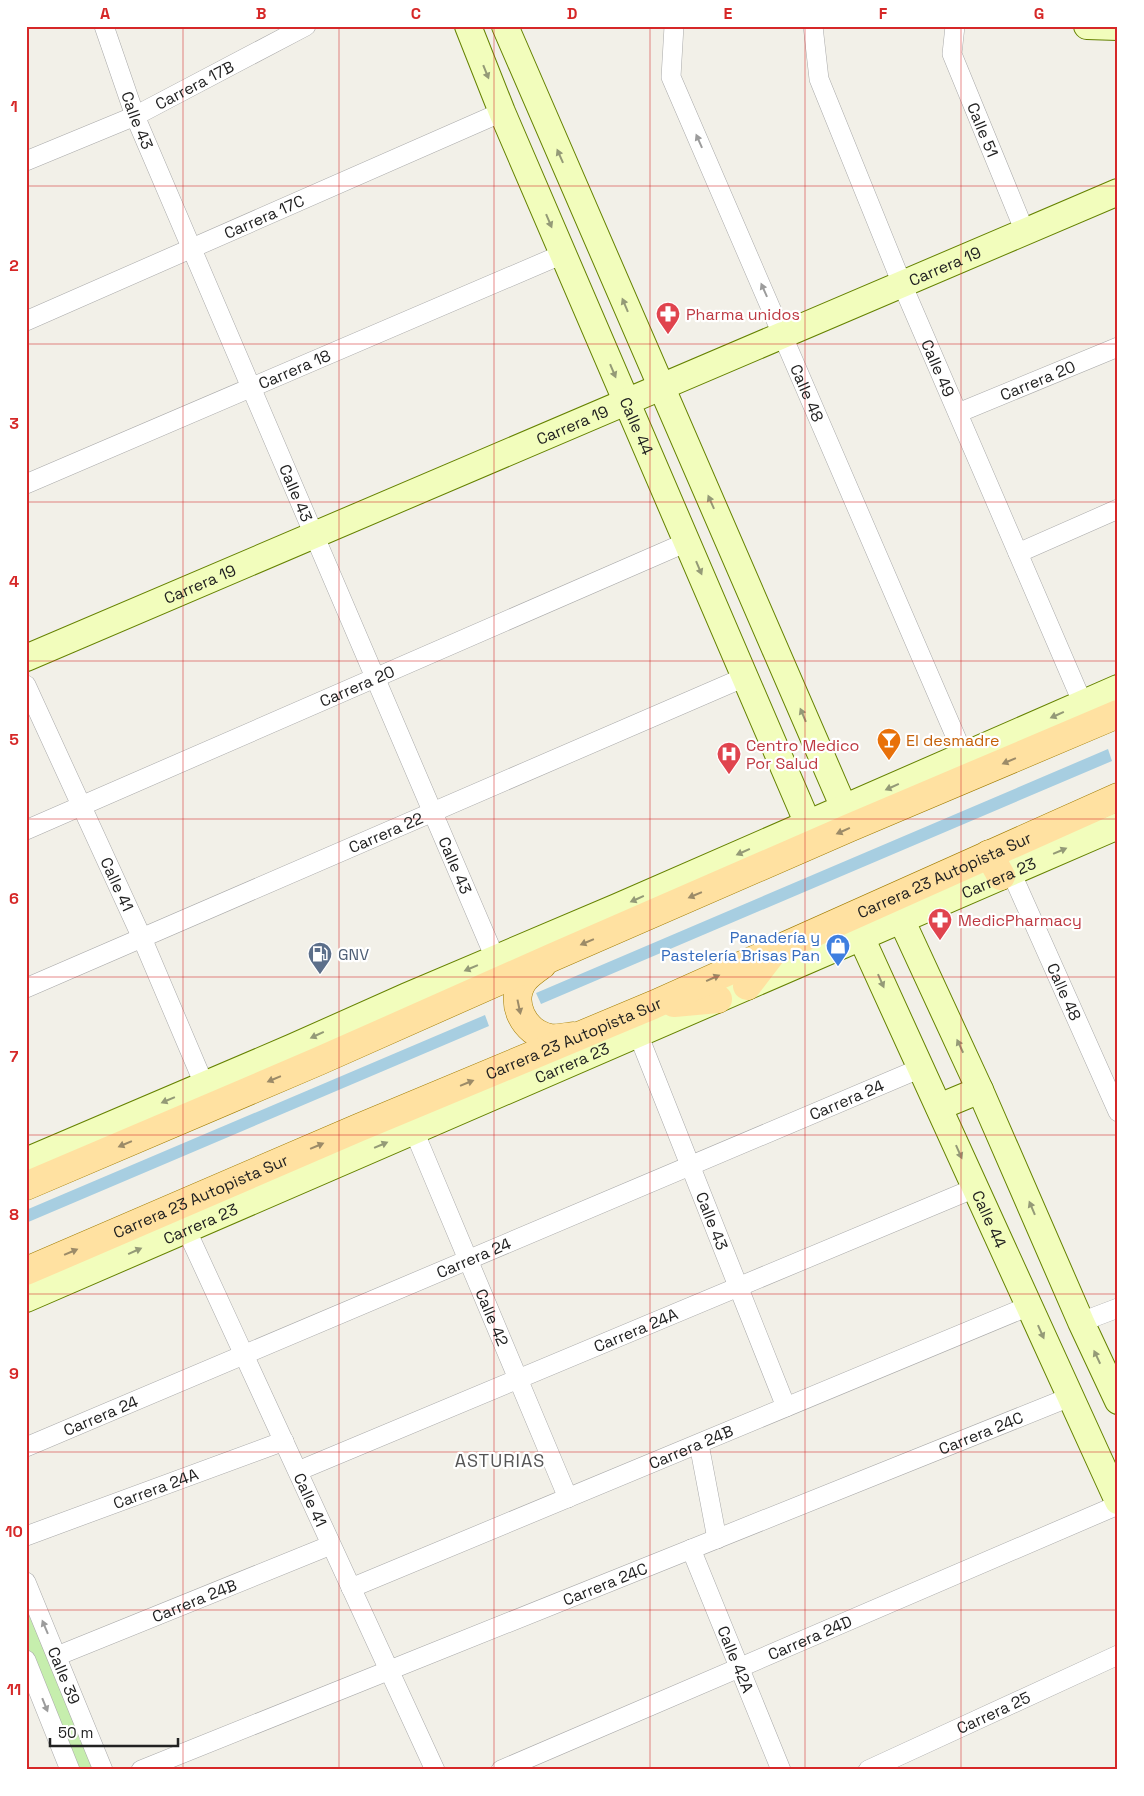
<svg xmlns="http://www.w3.org/2000/svg" width="1144" height="1796" font-family="'Space Grotesk',sans-serif">
<style>
.grass{fill:#c6eead}
.water{fill:#a7cee1}
.lines{fill:none;stroke-linecap:round;stroke-linejoin:round}
.street-casing{stroke:#a9a9a9;stroke-width:20}
.secondary-casing{stroke:#658200;stroke-width:28}
.primary-casing{stroke:#a07c00;stroke-width:29}
.street{stroke:#fff;stroke-width:19}
.secondary{stroke:#f2fdbc;stroke-width:26}
.primary{stroke:#ffe1a1;stroke-width:28}
.oneway{fill:#949a77}
.oneway2{fill:#9c9c9c}
.oneway3{fill:#9c8b68}
.grid{fill:none;stroke:#d62828;stroke-width:1;stroke-opacity:0.55}
.labels{text-anchor:middle;dominant-baseline:central;stroke-width:4.5;stroke-linejoin:round;paint-order:stroke}
.street-label{font-size:16px;fill:#222;stroke:#fff}
.health-label{font-size:16px;fill:#be3a42;stroke:#fff;text-anchor:start}
.food-label{font-size:16px;fill:#c56008;stroke:#fff;text-anchor:start}
.shop-label{font-size:16px;fill:#366cbe;stroke:#fff;text-anchor:end}
.service-label{font-size:16px;fill:#4e5e75;stroke:#fff;text-anchor:start}
.neighbourhood-label{font-size:18px;letter-spacing:1px;fill:#555;stroke:#fff}
.neatline{fill:none;stroke:#d62828;stroke-width:2}
.grid-label{font-size:16px;text-anchor:middle;font-weight:bold;fill:#d62828}
</style>
<rect width="100%" height="100%" fill="#f2f0e8"/>
<!-- grass -->
<path class="grass" d="M26,1582L103,1770H70L26,1660Z"/>
<!-- water -->
<path class="water" d="M1108,749L1112,761L541,1004L536,993Z
M485,1015L489,1026L26,1223V1210Z"/>
<g class="lines">
<defs>
<g id="street">
<path id="s1" d="M104,26L135,116L495,958"/>
<path id="s2" d="M674,26L671,77L964,756"/>
<path id="s3" d="M813,26L819,79L902,284L1083,704"/>
<path id="s4" d="M955,26L952,54L1025,232"/>
<path id="s5" d="M26,161L135,116L306,26"/>
<path id="s6" d="M26,321L502,112"/>
<path id="s7" d="M958,413L1118,347"/>
<path id="s8" d="M26,484L563,254"/>
<path d="M1018,553L1118,509"/>
<path id="s9" d="M26,685L142,938L204,1084"/>
<path id="s10" d="M26,830L687,542"/>
<path id="s11" d="M1011,872L1118,1112"/>
<path id="s12" d="M26,988L745,677"/>
<path id="s13" d="M638,1034L786,1407"/>
<path id="s14" d="M409,1119L568,1498"/>
<path id="s15" d="M186,1229L435,1770"/>
<path d="M1081,1322L1118,1308"/>
<path d="M699,1444L717,1539"/>
<path id="s16" d="M26,1447L921,1068"/>
<path id="s17" d="M298,1471L975,1188"/>
<path id="s18" d="M26,1536L284,1441"/>
<path id="s19" d="M691,1549L781,1770"/>
<path id="s20" d="M26,1582L103,1770"/>
<path id="s21" d="M351,1588L1029,1306"/>
<path id="s22" d="M57,1656L331,1545"/>
<path d="M26,1660L70,1770"/>
<path id="s23" d="M141,1770L1070,1397"/>
<path id="s24" d="M501,1770L1118,1505"/>
<path id="s25" d="M868,1770L1118,1655"/>
</g>
<g id="secondary">
<path id="s26" d="M468,26L502,112L808,824"/>
<path d="M505,26L844,808"/>
<path d="M1087,26L1118,27"/>
<path id="s27" d="M26,658L1118,192"/>
<path d="M901,919L980,1090L1081,1322L1118,1401"/>
<path id="s28" d="M861,937L1118,1501"/>
<path d="M939,1107L980,1090"/>
<path d="M26,1161L293,1047L407,996L617,907L1118,688"/>
<path id="s29" d="M26,1299L1118,826"/>
</g>
<g id="primary">
<path d="M989,854L1001,876"/>
<path d="M542,965C535,970 529,974 524,980C508,1002 524,1033 550,1038C557,1039 566,1037 573,1036"/>
<path d="M747,986L773,952"/>
<path d="M674,1003L718,999"/>
<path d="M26,1186L319,1061L553,957L849,828L1118,714"/>
<path id="s30" d="M26,1271L358,1128L653,1005L1118,797"/>
</g>
</defs>
<!-- street casing -->
<use href="#street" class="street-casing"/>
<!-- secondary casing -->
<use href="#secondary" class="secondary-casing"/>
<!-- primary casing -->
<use href="#primary" class="primary-casing"/>
<!-- street -->
<use href="#street" class="street"/>
<!-- secondary -->
<use href="#secondary" class="secondary"/>
<!-- primary -->
<use href="#primary" class="primary"/>
</g>
<!-- one-way arrows -->
<defs><path id="oneway-solid" d="M-6-.8H1V-3.2L6.5 0L1 3.2V.8H-6Z" transform="scale(1.25)"/></defs>
<g class="oneway">
<use href="#oneway-solid" transform="translate(486 72) rotate(68)"/>
<use href="#oneway-solid" transform="translate(560 156) rotate(-114)"/>
<use href="#oneway-solid" transform="translate(549 221) rotate(67)"/>
<use href="#oneway-solid" transform="translate(625 305) rotate(-113)"/>
<use href="#oneway-solid" transform="translate(613 371) rotate(67)"/>
<use href="#oneway-solid" transform="translate(711 502) rotate(-114)"/>
<use href="#oneway-solid" transform="translate(699 568) rotate(67)"/>
<use href="#oneway-solid" transform="translate(803 715) rotate(-113)"/>
<use href="#oneway-solid" transform="translate(1057 715) rotate(156)"/>
<use href="#oneway-solid" transform="translate(892 787) rotate(156)"/>
<use href="#oneway-solid" transform="translate(1060 851) rotate(-23)"/>
<use href="#oneway-solid" transform="translate(743 852) rotate(156)"/>
<use href="#oneway-solid" transform="translate(637 899) rotate(156)"/>
<use href="#oneway-solid" transform="translate(471 968) rotate(157)"/>
<use href="#oneway-solid" transform="translate(881 981) rotate(66)"/>
<use href="#oneway-solid" transform="translate(317 1035) rotate(155)"/>
<use href="#oneway-solid" transform="translate(960 1046) rotate(-115)"/>
<use href="#oneway-solid" transform="translate(168 1100) rotate(157)"/>
<use href="#oneway-solid" transform="translate(381 1145) rotate(-23)"/>
<use href="#oneway-solid" transform="translate(959 1152) rotate(66)"/>
<use href="#oneway-solid" transform="translate(1032 1208) rotate(-113)"/>
<use href="#oneway-solid" transform="translate(135 1251) rotate(-24)"/>
<use href="#oneway-solid" transform="translate(1041 1332) rotate(66)"/>
<use href="#oneway-solid" transform="translate(1097 1357) rotate(-115)"/>
</g>
<g class="oneway2">
<use href="#oneway-solid" transform="translate(699 141) rotate(-114)"/>
<use href="#oneway-solid" transform="translate(764 290) rotate(-114)"/>
<use href="#oneway-solid" transform="translate(45 1627) rotate(-113)"/>
<use href="#oneway-solid" transform="translate(45 1705) rotate(68)"/>
</g>
<g class="oneway3">
<use href="#oneway-solid" transform="translate(1009 761) rotate(157)"/>
<use href="#oneway-solid" transform="translate(843 831) rotate(156)"/>
<use href="#oneway-solid" transform="translate(695 895) rotate(157)"/>
<use href="#oneway-solid" transform="translate(587 942) rotate(157)"/>
<use href="#oneway-solid" transform="translate(713 978) rotate(-24)"/>
<use href="#oneway-solid" transform="translate(519 1007) rotate(78)"/>
<use href="#oneway-solid" transform="translate(274 1079) rotate(157)"/>
<use href="#oneway-solid" transform="translate(467 1083) rotate(-22)"/>
<use href="#oneway-solid" transform="translate(125 1144) rotate(157)"/>
<use href="#oneway-solid" transform="translate(317 1146) rotate(-23)"/>
<use href="#oneway-solid" transform="translate(71 1252) rotate(-23)"/>
</g>
<!-- grid -->
<path class="grid" d="M183,26V1770M339,26V1770M494,26V1770M650,26V1770M805,26V1770M961,26V1770M26,186H1118M26,344H1118M26,502H1118M26,661H1118M26,819H1118M26,977H1118M26,1135H1118M26,1294H1118M26,1452H1118M26,1610H1118"/>
<!-- icons -->
<defs>
<symbol id="pharmacy-pin" viewBox="-11 -11 22 30"><path d="M0 17L-7.5 6A9.5 9.5 0 1 1 7.5 6Z" fill="#e0444e" stroke="#fff"/><path d="M-2-6h4v4h4v4h-4v4h-4v-4h-4v-4h4Z" fill="#fff"/></symbol>
<symbol id="bar-pin" viewBox="-11 -11 22 30"><path d="M0 17L-7.5 6A9.5 9.5 0 1 1 7.5 6Z" fill="#e8710a" stroke="#fff"/><path d="M-6-5H6L.8 .8V4.5H3.5V6h-7V4.5H-.8V.8Z" fill="#fff"/></symbol>
<symbol id="hospital-pin" viewBox="-11 -11 22 30"><path d="M0 17L-7.5 6A9.5 9.5 0 1 1 7.5 6Z" fill="#e0444e" stroke="#fff"/><path d="M-5-5h3v3.5h4V-5h3V5h-3V1.5h-4V5h-3Z" fill="#fff"/></symbol>
<symbol id="shop-pin" viewBox="-11 -11 22 30"><path d="M0 17L-7.5 6A9.5 9.5 0 1 1 7.5 6Z" fill="#3f7fe0" stroke="#fff"/><path d="M-5-2.5h2.3a2.7 3.5 0 0 1 5.4 0H5L5.5 6h-11ZM-1.5-2.5h3a1.5 2.3 0 0 0-3 0Z" fill="#fff"/></symbol>
<symbol id="fuel-pin" viewBox="-11 -11 22 30"><path d="M0 17L-7.5 6A9.5 9.5 0 1 1 7.5 6Z" fill="#5c6f8a" stroke="#fff"/><path d="M-5.5-6h7V0h2V4h1.3V-2.5L3-4.5l.8-.8L6-3V5H2.5V1h-1V6h-7ZM-4.2-4.7v3.2H.2V-4.7Z" fill="#fff"/></symbol>
</defs>
<g fill-rule="evenodd">
<use href="#pharmacy-pin" x="654" y="300" width="28" height="38"/>
<use href="#bar-pin" x="875" y="726" width="28" height="38"/>
<use href="#hospital-pin" x="715" y="740" width="28" height="38"/>
<use href="#pharmacy-pin" x="926" y="906" width="28" height="38"/>
<use href="#shop-pin" x="824" y="932" width="28" height="38"/>
<use href="#fuel-pin" x="306" y="940" width="28" height="38"/>
</g>
<g class="labels">
<!-- street labels -->
<g class="street-label">
<text stroke="none"><textPath href="#s5" startOffset="185">Carrera 17B</textPath></text>
<text stroke="none"><textPath href="#s1" startOffset="100">Calle 43</textPath></text>
<text stroke="none"><textPath href="#s4" startOffset="110">Calle 51</textPath></text>
<text stroke="none"><textPath href="#s6" startOffset="260">Carrera 17C</textPath></text>
<text stroke="none"><textPath href="#s27" startOffset="999">Carrera 19</textPath></text>
<text stroke="none"><textPath href="#s3" startOffset="366">Calle 49</textPath></text>
<text stroke="none"><textPath href="#s8" startOffset="292">Carrera 18</textPath></text>
<text stroke="none"><textPath href="#s7" startOffset="86">Carrera 20</textPath></text>
<text stroke="none"><textPath href="#s2" startOffset="395">Calle 48</textPath></text>
<text stroke="none"><textPath href="#s27" startOffset="594">Carrera 19</textPath></text>
<text stroke="none"><textPath href="#s26" startOffset="434">Calle 44</textPath></text>
<text stroke="none"><textPath href="#s1" startOffset="505">Calle 43</textPath></text>
<text stroke="none"><textPath href="#s27" startOffset="189">Carrera 19</textPath></text>
<text stroke="none"><textPath href="#s10" startOffset="361">Carrera 20</textPath></text>
<text stroke="none"><textPath href="#s12" startOffset="392">Carrera 22</textPath></text>
<text stroke="none"><textPath href="#s1" startOffset="910">Calle 43</textPath></text>
<text stroke="none"><textPath href="#s30" startOffset="1000">Carrera 23 Autopista Sur</textPath></text>
<text stroke="none"><textPath href="#s29" startOffset="1060">Carrera 23</textPath></text>
<text stroke="none"><textPath href="#s9" startOffset="219">Calle 41</textPath></text>
<text stroke="none"><textPath href="#s11" startOffset="131">Calle 48</textPath></text>
<text stroke="none"><textPath href="#s30" startOffset="595">Carrera 23 Autopista Sur</textPath></text>
<text stroke="none"><textPath href="#s29" startOffset="595">Carrera 23</textPath></text>
<text stroke="none"><textPath href="#s16" startOffset="891">Carrera 24</textPath></text>
<text stroke="none"><textPath href="#s30" startOffset="190">Carrera 23 Autopista Sur</textPath></text>
<text stroke="none"><textPath href="#s28" startOffset="310">Calle 44</textPath></text>
<text stroke="none"><textPath href="#s13" startOffset="201">Calle 43</textPath></text>
<text stroke="none"><textPath href="#s29" startOffset="190">Carrera 23</textPath></text>
<text stroke="none"><textPath href="#s16" startOffset="486">Carrera 24</textPath></text>
<text stroke="none"><textPath href="#s14" startOffset="215">Calle 42</textPath></text>
<text stroke="none"><textPath href="#s17" startOffset="366">Carrera 24A</textPath></text>
<text stroke="none"><textPath href="#s16" startOffset="81">Carrera 24</textPath></text>
<text stroke="none"><textPath href="#s23" startOffset="905">Carrera 24C</textPath></text>
<text stroke="none"><textPath href="#s21" startOffset="368">Carrera 24B</textPath></text>
<text stroke="none"><textPath href="#s18" startOffset="138">Carrera 24A</textPath></text>
<text stroke="none"><textPath href="#s15" startOffset="298">Calle 41</textPath></text>
<text stroke="none"><textPath href="#s23" startOffset="500">Carrera 24C</textPath></text>
<text stroke="none"><textPath href="#s22" startOffset="148">Carrera 24B</textPath></text>
<text stroke="none"><textPath href="#s24" startOffset="336">Carrera 24D</textPath></text>
<text stroke="none"><textPath href="#s19" startOffset="119">Calle 42A</textPath></text>
<text stroke="none"><textPath href="#s20" startOffset="101">Calle 39</textPath></text>
<text stroke="none"><textPath href="#s25" startOffset="138">Carrera 25</textPath></text>
</g>
<!-- health labels -->
<g class="health-label">
<text x="686" y="314">Pharma unidos</text>
<text x="746" y="745">Centro Medico<tspan x="746" dy="18">Por Salud</tspan></text>
<text x="958" y="920">MedicPharmacy</text>
</g>
<!-- food labels -->
<g class="food-label">
<text x="906" y="740">El desmadre</text>
</g>
<!-- shop labels -->
<g class="shop-label">
<text x="820" y="937">Panadería y<tspan x="820" dy="18">Pastelería Brisas Pan</tspan></text>
</g>
<!-- service labels -->
<g class="service-label">
<text x="338" y="954">GNV</text>
</g>
<!-- neighbourhood labels -->
<g class="neighbourhood-label">
<text x="500" y="1460">ASTURIAS</text>
</g>
</g>
<!-- border -->
<rect width="1144" height="1796" fill="none" stroke="#ffffff" stroke-width="55"/>
<!-- scale -->
<path d="M50 1738v8h128v-8" fill="none" stroke="#222222" stroke-width="2.5"/>
<text x="58" y="1738" font-size="15" fill="#222222" stroke="#ffffff" stroke-width="4" paint-order="stroke">50 m</text>
<rect x="28" y="28" width="1088" height="1740" class="neatline"/>
<g class="grid-label">
<text x="105" y="19">A</text>
<text x="261" y="19">B</text>
<text x="416" y="19">C</text>
<text x="572" y="19">D</text>
<text x="728" y="19">E</text>
<text x="883" y="19">F</text>
<text x="1039" y="19">G</text>
<text x="14" y="112">1</text>
<text x="14" y="271">2</text>
<text x="14" y="429">3</text>
<text x="14" y="587">4</text>
<text x="14" y="745">5</text>
<text x="14" y="904">6</text>
<text x="14" y="1062">7</text>
<text x="14" y="1220">8</text>
<text x="14" y="1379">9</text>
<text x="14" y="1537">10</text>
<text x="14" y="1695">11</text>
</g>
</svg>
